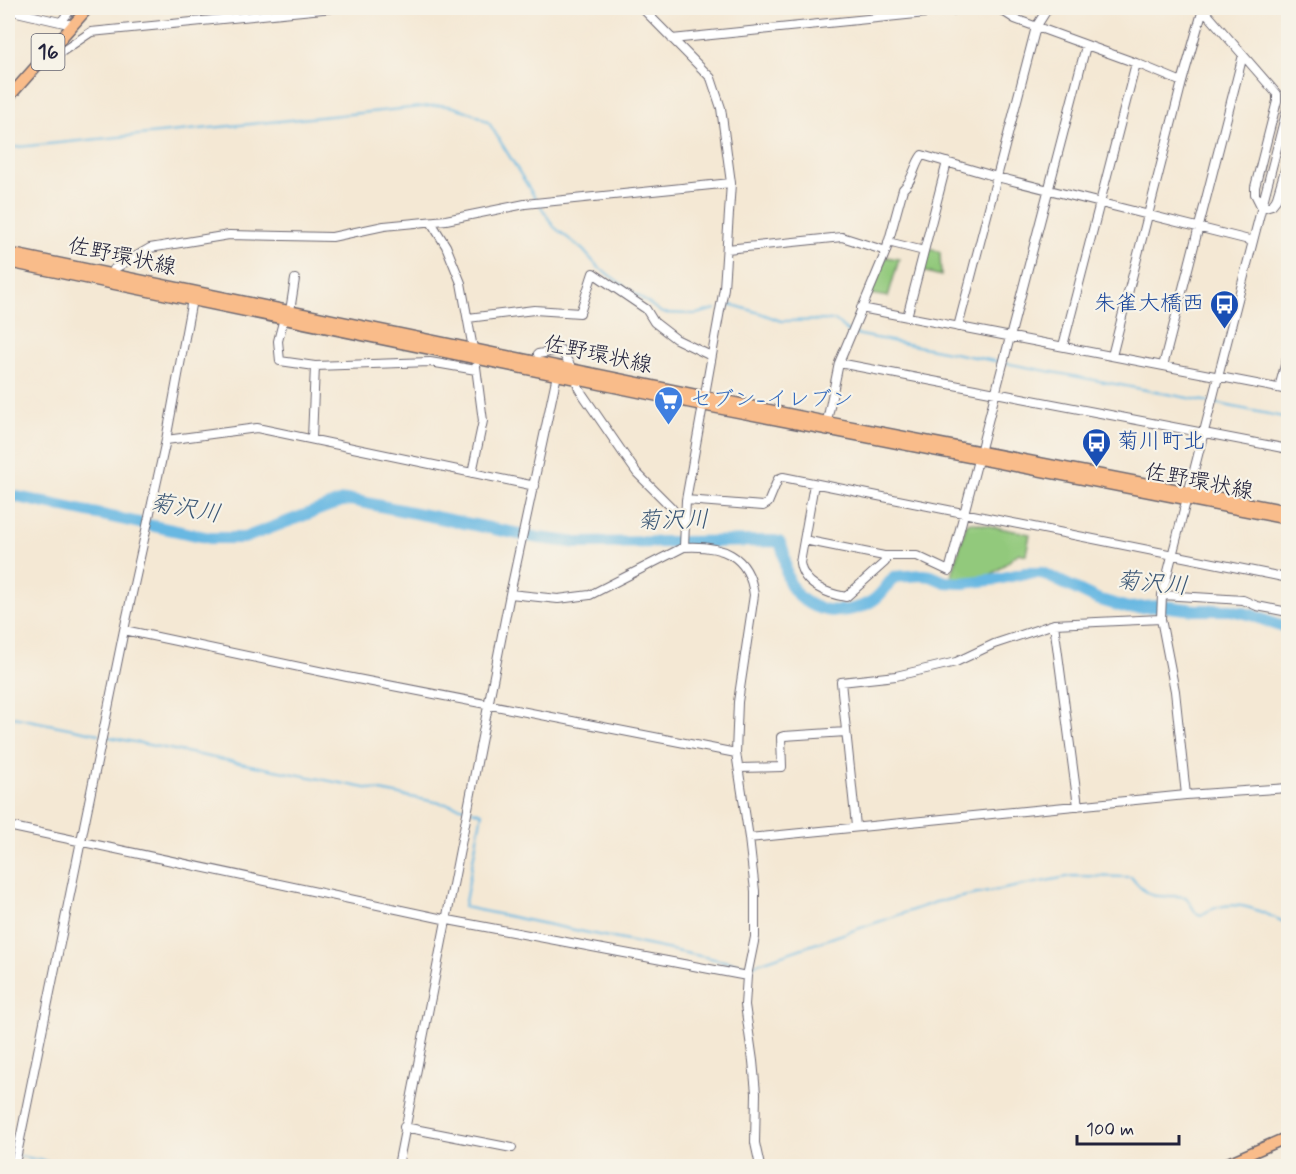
<svg xmlns="http://www.w3.org/2000/svg" width="1296" height="1174" font-family="Mynerve,'Klee One',sans-serif">
<style>
.green{fill:#92c97c;stroke:#5a765c;stroke-width:1.5}
.lines{fill:none;stroke-linecap:round;stroke-linejoin:round}
.stream{stroke:#67b8e2;stroke-width:2}
.river{stroke:#67b8e2;stroke-width:12}
.minor-casing{stroke:#6c6771;stroke-width:10}
.major-casing{stroke:#6c6771;stroke-width:13}
.minor{stroke:#fff;stroke-width:8}
.major{stroke:#f9bc8a;stroke-width:10}
.labels{text-anchor:middle;dominant-baseline:central;stroke-width:4.5;stroke-linejoin:round;paint-order:stroke}
.shield{fill:#f7f3e8;stroke:#62616f;stroke-width:1.5}
.shield-label{font-size:21px;font-weight:bold;fill:#22223b}
.street-label{font-size:22px;fill:#22223b;stroke:#f7f3e8}
.transit-label{font-size:22px;fill:#164399;stroke:#f7f3e8;text-anchor:end}
.shop-label{font-size:22px;fill:#366cbe;stroke:#f7f3e8;text-anchor:start}
.water-label{font-size:24px;font-style:italic;fill:#3a5675;stroke:#f7f3e8}
</style>
<rect width="100%" height="100%" fill="#f7f3e8"/>
<filter id="ink" filterUnits="userSpaceOnUse"><feTurbulence type="fractalNoise" baseFrequency=".0167" numOctaves="2"/><feDisplacementMap in="SourceGraphic" scale="12" xChannelSelector="R" yChannelSelector="G"/><feConvolveMatrix kernelMatrix="1 2 1 2 8 2 1 2 1" color-interpolation-filters="sRGB"/></filter>
<filter id="wash" filterUnits="userSpaceOnUse"><feTurbulence type="fractalNoise" baseFrequency=".008" numOctaves="4" result="noise"/><feDisplacementMap in="SourceGraphic" scale="24" xChannelSelector="R" yChannelSelector="G"/><feGaussianBlur stdDeviation="1.35" result="paint"/><feColorMatrix in="noise" values="0 0 0 0 0 0 0 0 0 0 0 0 0 0 0 0 0 1.4 0 .05"/><feComposite in="paint" operator="in"/></filter>
<g filter="url(#wash)">
<rect width="100%" height="100%" fill="#f4e8d4"/>
<!-- green -->
<path class="green" d="M927,248L940,252L941,276L922,271Z
M886,257L899,259L888,297L870,294Z
M970,522L1030,534L1026,555L1019,553C993,573 987,586 951,579L966,525Z"/>
<g class="lines">
<!-- stream -->
<path class="stream" d="M8,148L441,105C460,107 474,112 489,123L537,201
M540,205L554,227L583,250L598,267L662,313L696,314L716,309
M722,308L733,305L760,313L781,321L835,320L850,333
M855,334L1000,362
M1005,363L1209,402
M1214,403L1288,418
M8,716L99,734
M104,736L466,808
M472,810L482,813L464,907L748,966
M753,965L936,902L1072,876L1131,877C1154,905 1155,893 1186,897L1196,913L1201,915C1233,895 1258,910 1288,924
M19,1156L70,1166"/>
<!-- river -->
<path class="river" d="M8,495L210,538H244L342,501L351,500L539,538L577,543L775,541L779,542C787,551 783,569 789,581C803,614 845,618 872,601C882,595 887,585 894,577L922,575L931,576L945,582L963,583L998,579L1025,573H1042L1097,599L1128,608L1161,606L1195,610H1231L1252,615L1277,625L1288,627"/>
</g>
</g>
<g filter="url(#ink)">
<g class="lines">
<defs>
<path id="minor" d="M642,8L711,78L721,108L731,183L724,288L686,500L684,547
M998,8L1015,19L1136,63L1182,82
M1202,8L1277,94V101L1255,187V194L1262,208L1272,205L1276,200L1288,160
M8,10L73,25
M61,22L72,8
M672,39L975,8
M49,51L57,55L91,32L333,8
M431,222L446,246L461,283L474,354
M888,242L924,251
M727,249L842,237L886,251
M112,279L114,269L150,248L229,235L332,237L384,226L446,220L525,204L731,183
M295,279L290,311L284,318L278,341L280,361L315,366L430,362L476,370
M861,308L1288,390
M907,317L947,162
M468,318L534,310L580,313L593,273L646,309L654,322L676,339L711,356
M958,327L1036,27L1048,8
M1063,346L1136,63
M538,354L561,350L573,370L579,389L623,453L637,473L671,507L685,525
M1112,356L1182,82L1203,9
M839,363L1288,449
M1163,366L1243,55
M1279,388L1288,354
M826,426L839,363L886,251L903,189C913,181 914,165 922,155L997,177L1253,241
M312,439L315,366
M166,440L257,428L535,486
M472,473L483,421L476,367
M814,484L800,563C803,585 828,594 846,597L885,562L884,556
M686,500L763,506L768,503L778,479L783,477L1288,578
M804,540L884,556H917L949,571L1086,46
M510,594L558,599L590,595L684,547C721,545 749,554 754,595L738,702L736,753L749,838L755,891V937L747,976L745,1005L753,1061L756,1093L755,1143L760,1166
M1162,595L1243,600L1257,606L1288,612
M1054,624L1078,806
M124,630L347,677L736,753
M739,768L782,767L781,737L784,736L846,732
M1186,795L1175,691L1161,619L1162,595L1288,105
M8,826L448,920L747,976
M856,826L841,682L896,676L956,662L994,644L1054,624L1161,619
M749,838L1186,795L1288,788
M404,1127L512,1148
M15,1164L124,630L166,440L193,294
M398,1166L510,594L558,370"/>
<path id="major" d="M8,98L88,8
M8,253L827,422L1288,511
M8,262L702,405L1288,519
M1221,1166L1288,1137"/>
</defs>
<!-- minor casing -->
<use href="#minor" class="minor-casing"/>
<!-- major casing -->
<use href="#major" class="major-casing"/>
<!-- minor -->
<use href="#minor" class="minor"/>
<!-- major -->
<use href="#major" class="major"/>
</g>
</g>
<!-- icons -->
<defs>
<symbol id="bus-pin" viewBox="-11 -11 22 30"><path d="M0 17L-7.5 6A9.5 9.5 0 1 1 7.5 6Z" fill="#1a4fb4" stroke="#f7f3e8"/><path d="M-5-6H5V4H4V6H2V4H-2V6H-4V4H-5ZM-3.5-4V0h7V-4ZM-3.5 1.2v1.5H-2V1.2ZM2 1.2v1.5H3.5V1.2Z" fill="#fff"/></symbol>
<symbol id="supermarket-pin" viewBox="-11 -11 22 30"><path d="M0 17L-7.5 6A9.5 9.5 0 1 1 7.5 6Z" fill="#3f7fe0" stroke="#f7f3e8"/><path d="M-6-5.5h2.5l.6 2H6L4.5 2H-2.5L-4.4-4H-6ZM-1.5 3.2a1.3 1.3 0 1 0 .1 0ZM3 3.2a1.3 1.3 0 1 0 .1 0Z" fill="#fff"/></symbol>
</defs>
<g fill-rule="evenodd">
<use href="#bus-pin" x="1208" y="288" width="33" height="45"/>
<use href="#supermarket-pin" x="652" y="384" width="33" height="45"/>
<use href="#bus-pin" x="1080" y="426" width="33" height="45"/>
</g>
<g class="labels">
<!-- shield labels -->
<rect class="shield" x="31.5" y="34" width="33" height="36" rx="4.5"/>
<g class="shield-label">
<text x="48" y="52">16</text>
</g>
<!-- street labels -->
<g class="street-label">
<text transform="translate(122 257) rotate(12)">佐野環状線</text>
<text transform="translate(598 355) rotate(12)">佐野環状線</text>
<text transform="translate(1199 482) rotate(11)">佐野環状線</text>
</g>
<!-- transit labels -->
<g class="transit-label">
<text x="1204" y="304">朱雀大橋西</text>
<text x="1117" y="442" text-anchor="start">菊川町北</text>
</g>
<!-- shop labels -->
<g class="shop-label">
<text x="690" y="400">セブン-イレブン</text>
</g>
<!-- water labels -->
<g class="water-label">
<text transform="translate(185 509) rotate(10)">菊沢川</text>
<text transform="translate(673 521) rotate(-1)">菊沢川</text>
<text transform="translate(1152 584) rotate(5)">菊沢川</text>
</g>
</g>
<!-- margin -->
<rect width="1296" height="1174" fill="none" stroke="#f7f3e8" stroke-width="30"/>
<!-- scale -->
<path d="M1077 1135v9h102v-9" fill="none" stroke="#22223b" stroke-width="3"/>
<text x="1086" y="1135" font-size="18" fill="#22223b" stroke="#f7f3e8" stroke-width="4.5" paint-order="stroke">100 m</text>
</svg>
